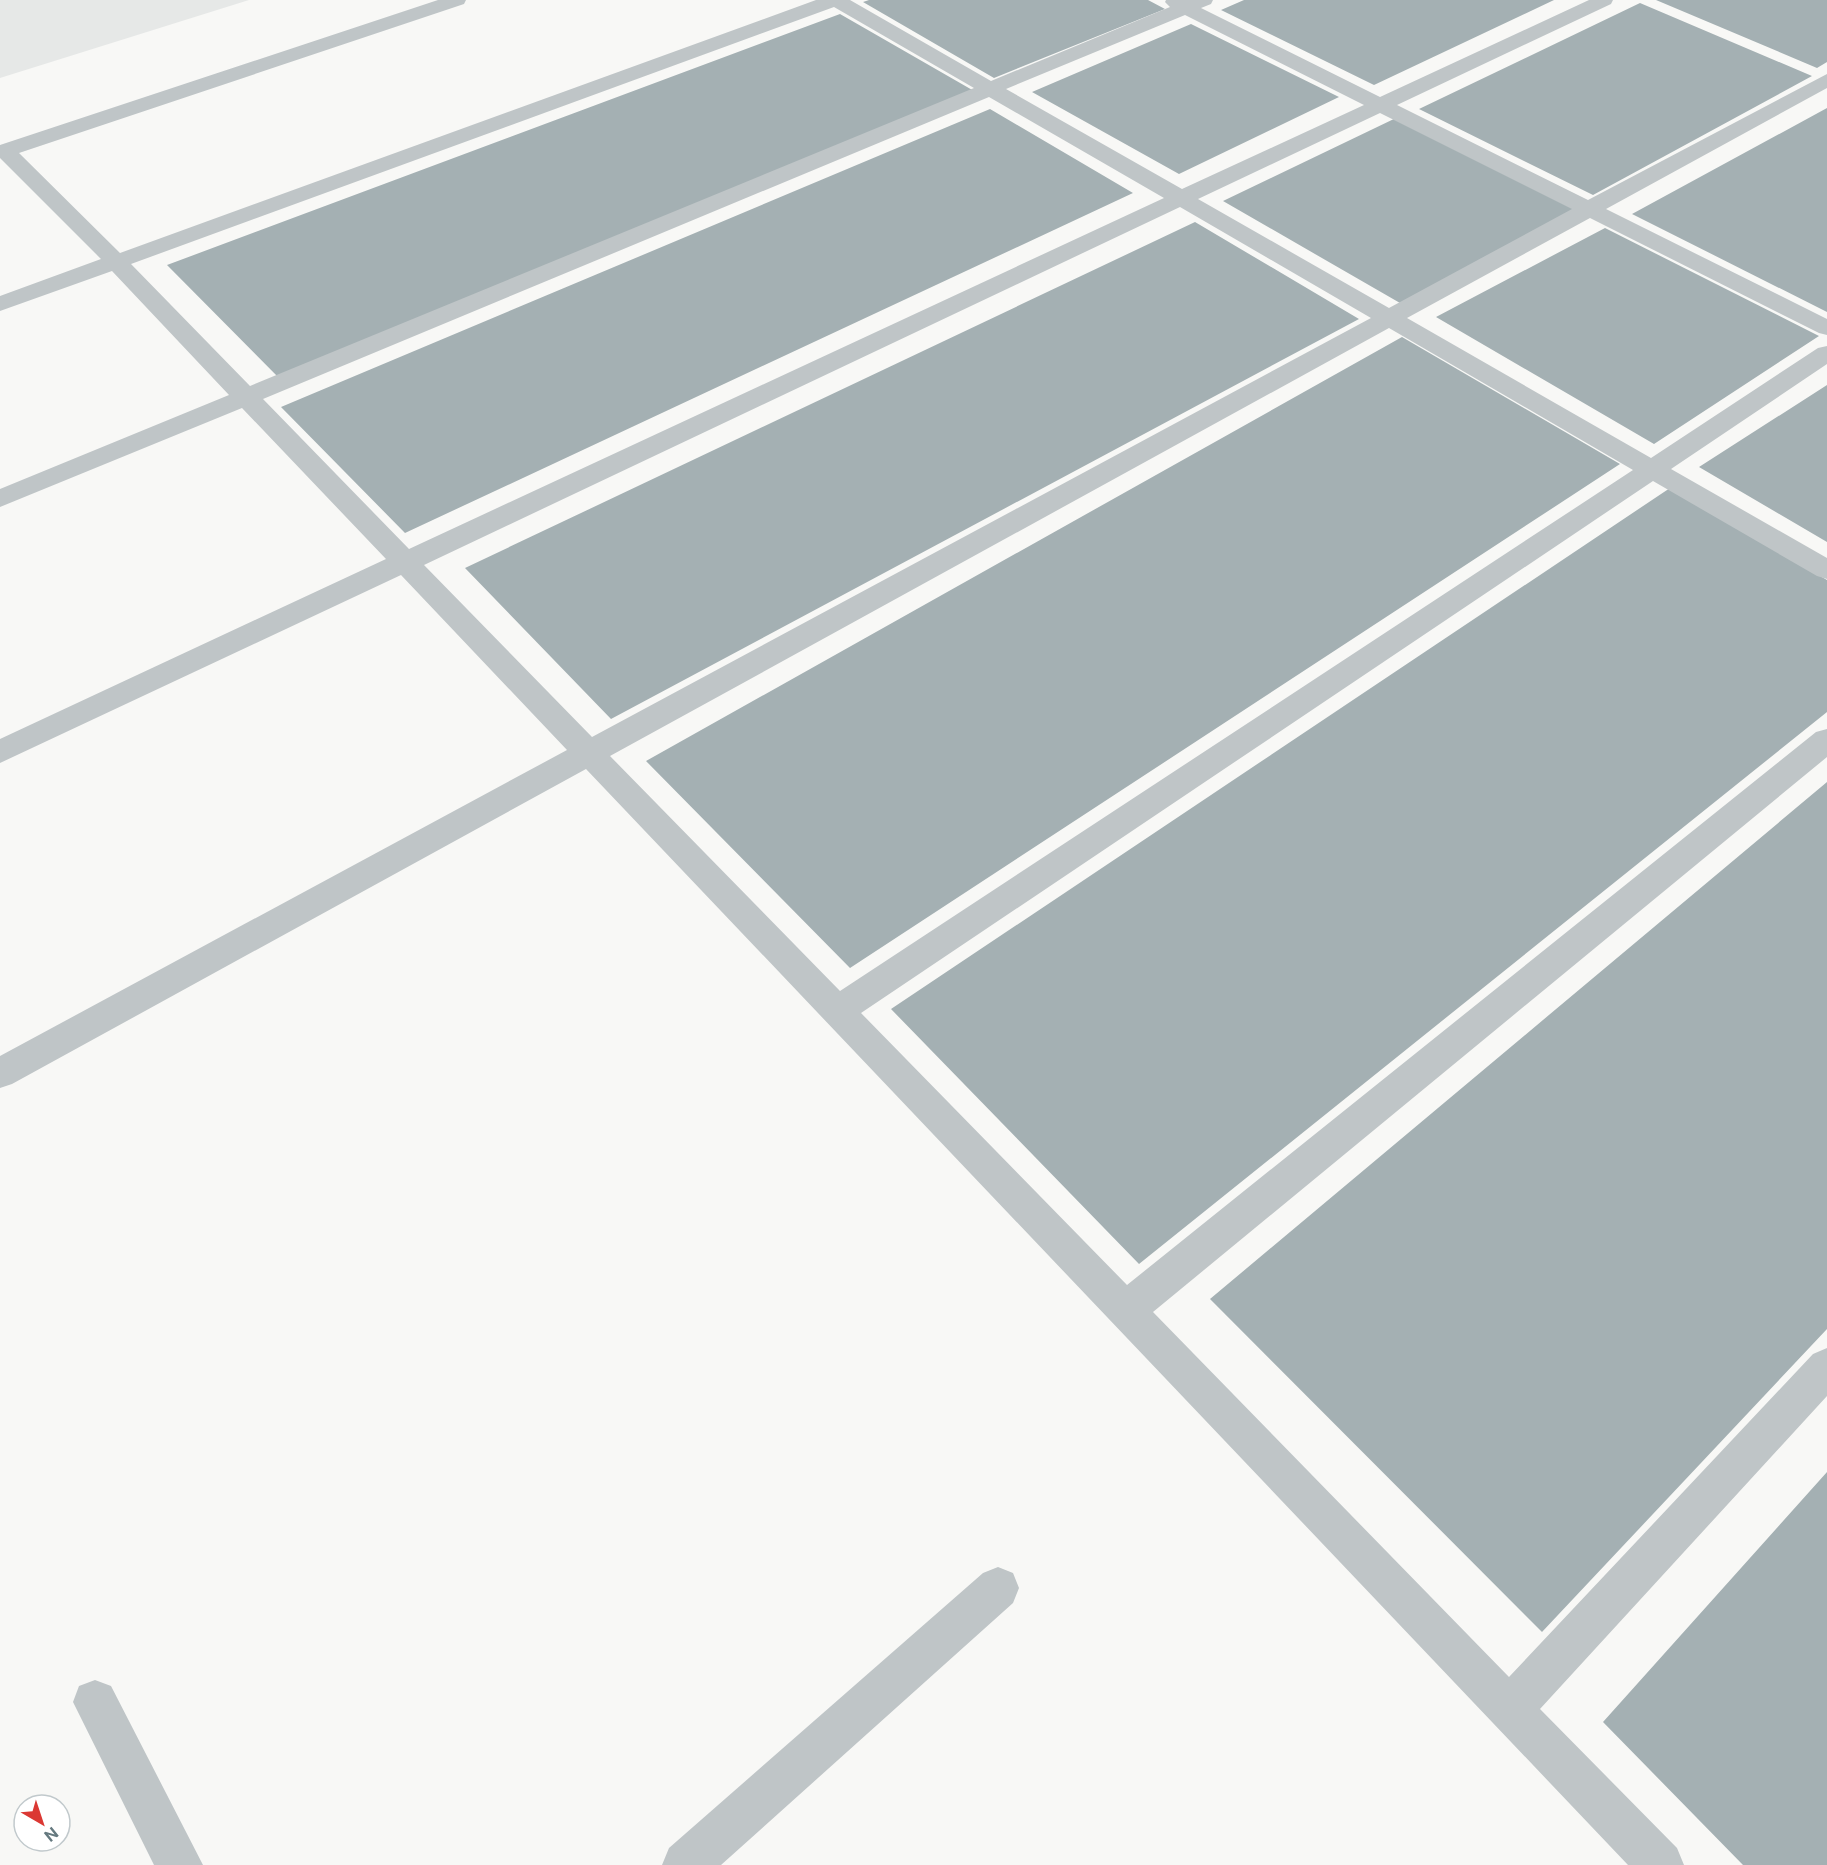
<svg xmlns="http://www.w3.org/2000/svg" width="1827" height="1865" font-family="'Public Sans',sans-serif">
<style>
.built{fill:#e6e8e7}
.building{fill:#a4b0b3}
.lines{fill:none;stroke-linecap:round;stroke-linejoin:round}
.minor{fill:#bfc5c7;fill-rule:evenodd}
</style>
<rect width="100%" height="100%" fill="#f8f8f6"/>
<!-- built -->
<path class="built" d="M0,0H249L0,78Z"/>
<!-- building -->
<path class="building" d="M869,0H1148L1165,9L994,78L863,2Z
M1244,0H1554L1374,85L1221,10Z
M1656,0H1827V62L1817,68Z
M1640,3L1812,76L1593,195L1419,109Z
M840,14L974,91L279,378L167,265Z
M1191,24L1339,97L1179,174L1032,92Z
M1827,108V312L1632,214Z
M990,109L1133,193L405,533L281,407Z
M1398,117L1577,208L1400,303L1223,201Z
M1195,222L1359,319L611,719L465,568Z
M1605,228L1819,336L1654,444L1436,317Z
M1402,337L1620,464L850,968L646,761Z
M1827,385V542L1699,467Z
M1670,488L1827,580V712L1139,1264L891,1009Z
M1827,782V1329L1542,1632L1210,1299Z
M1827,1472V1865H1743L1603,1722Z"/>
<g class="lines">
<!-- minor -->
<path class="minor" d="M438,0H466L464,4L19,153L120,253L816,0H850L991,81L1170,7L1165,2L1166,0H1213L1211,4L1201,8L1380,97L1589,0H1613L1611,4L1397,105L1588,200L1827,74V88L1606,209L1827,319V335L1819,333L1590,218L1407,318L1651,458L1818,348L1827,346V364L1671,469L1827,558V579L1817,576L1653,481L861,1013L1127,1285L1816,732L1827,729V757L1153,1312L1509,1677L1813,1354L1827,1348V1396L1540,1709L1677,1848L1684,1865H1628L586,769L12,1084L0,1088V1056L567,750L401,575L0,763V739L386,559L242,408L0,507V489L229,395L112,271L0,311V296L101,259L0,158V145ZM834,7L974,88L250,386L131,264ZM1185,15L1364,105L1182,189L1006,89ZM989,97L1164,198L409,549L263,399ZM1380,113L1572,209L1389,308L1198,199ZM1180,207L1371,318L592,737L424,565ZM1389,328L1633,470L840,991L610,756Z
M998,1567L1013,1573L1019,1588L1013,1603L721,1865H662L669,1848L983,1573Z
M95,1680L111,1686L203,1865H154L73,1702L79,1686Z"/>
</g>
<!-- north arrow -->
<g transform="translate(42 1823) rotate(141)"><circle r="28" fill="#ffffff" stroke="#c1c9cc" stroke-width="1.5"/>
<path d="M0-4.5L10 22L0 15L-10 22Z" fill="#db3833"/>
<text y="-9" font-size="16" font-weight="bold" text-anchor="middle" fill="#65797f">N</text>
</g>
</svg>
